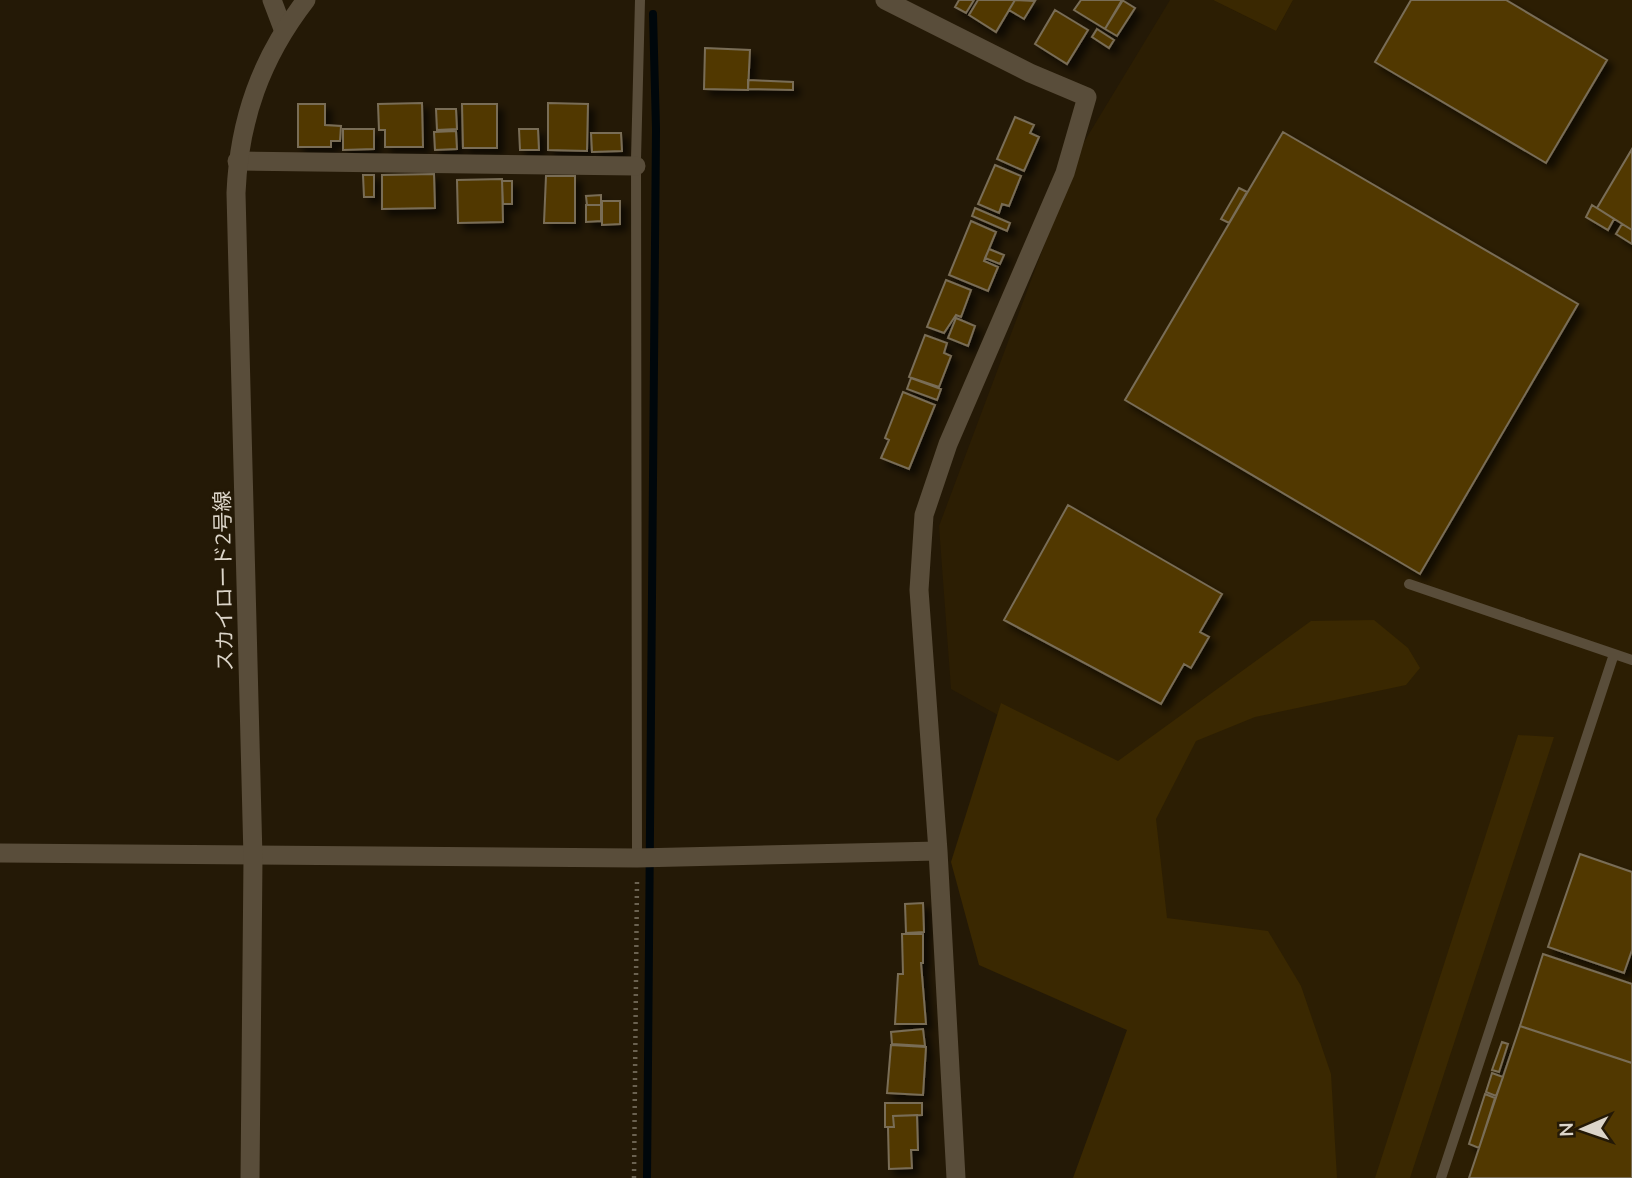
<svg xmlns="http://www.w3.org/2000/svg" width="1632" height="1178" font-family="Mulish,'Noto Sans JP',sans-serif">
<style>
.built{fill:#2c1e03}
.green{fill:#3a2801}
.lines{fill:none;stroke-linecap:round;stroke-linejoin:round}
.stream{stroke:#00070b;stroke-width:8}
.building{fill:#513902;stroke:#796d57;stroke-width:2;filter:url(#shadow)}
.path{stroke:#6b6251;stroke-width:4.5;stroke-dasharray:2 5;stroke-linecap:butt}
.service{stroke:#594d3a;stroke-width:10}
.minor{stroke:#594d3a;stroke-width:19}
.tertiary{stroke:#594d3a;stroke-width:19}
.labels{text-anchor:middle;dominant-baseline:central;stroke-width:5;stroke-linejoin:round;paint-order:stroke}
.street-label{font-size:21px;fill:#dcd5c9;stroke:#241906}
</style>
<defs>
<filter id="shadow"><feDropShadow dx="6" dy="6" stdDeviation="3.5" flood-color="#0009"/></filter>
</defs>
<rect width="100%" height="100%" fill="#241906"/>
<!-- built -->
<path class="built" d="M1170,0H1213L1276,31L1293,0H1632V1178H1307L1147,927L1138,793L951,689L939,526L1081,147Z"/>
<!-- green -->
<path class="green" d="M1213,0H1293L1276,31Z
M1374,620L1408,648L1420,668L1406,685L1255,717L1196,741L1156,819L1167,918L1268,931L1301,986L1331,1074L1337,1178H1073L1127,1030L979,965L951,862L1001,703L1118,761L1311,621Z
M1518,735L1554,737L1410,1178H1375Z"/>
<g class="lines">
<!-- stream -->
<path class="stream" d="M647,1178L656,129L653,14"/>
</g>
<!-- building -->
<path class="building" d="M959,0H974L966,13L955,7Z
M978,0H1015L996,32L969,15Z
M1015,0L1035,1L1024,19L1009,10Z
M1081,0H1123L1105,29L1074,10Z
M1122,0L1135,8L1117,36L1105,29Z
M1411,0H1506L1607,60L1546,163L1375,62Z
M1055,10L1088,30L1067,64L1035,44Z
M1097,29L1114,40L1109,48L1092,37Z
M705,48L750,50L748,90L704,89Z
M748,80L793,82V90L748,89Z
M422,103L423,147H385V130H379L378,104Z
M548,103L588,104L587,151L548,150Z
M298,104H325V125L341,126L340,141H331V147H298Z
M462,104H497V148H463Z
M436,109H456L457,129L437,130Z
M1015,117L1034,125L1030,133L1039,137L1024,171L997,159Z
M343,129H374V149L343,150Z
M519,129H538L539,150H520Z
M456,131L457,149L435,150L434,132Z
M1283,132L1578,304L1420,574L1125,400Z
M591,133H621L622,151L592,152Z
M1632,149V230L1597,208Z
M995,165L1021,176L1009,206L1002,204L999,213L978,204Z
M434,174L435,208L382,209V175Z
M363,175H374V197H364Z
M546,176H575V223H544Z
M502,179L503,222L458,223L457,180Z
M502,181H512V204H503Z
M1239,188L1247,192L1229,223L1221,219Z
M601,195V205H587L586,196Z
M602,201H620V224L602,225Z
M586,205H601V221L586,222Z
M1592,205L1614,219L1608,230L1586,217Z
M975,208L1010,223L1007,231L972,216Z
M971,221L996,232L984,261L998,267L988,291L949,275Z
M1622,224L1632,230V244L1616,234Z
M989,249L1004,255L1000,264L985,258Z
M946,280L971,290L961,317L956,315L944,333L927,327Z
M956,318L975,326L968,346L948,338Z
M925,335L947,343L944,353L951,356L939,387L909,377Z
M911,378L941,389L937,400L907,389Z
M903,392L935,405L909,469L881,458L889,440L885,438Z
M1068,505L1222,594L1200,632L1209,637L1191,668L1184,664L1161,704L1004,620Z
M1580,854L1632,872V950L1624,973L1548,947Z
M923,903L924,932L906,933L905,904Z
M902,934H923V963H921L926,1024H895L898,974H903Z
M1543,954L1632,984V1063L1520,1026Z
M1520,1026L1632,1063V1178H1469Z
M923,1029L925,1046L892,1044L891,1032Z
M1502,1042L1508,1044L1499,1072L1492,1070Z
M891,1045L926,1047L923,1095L887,1093Z
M1492,1073L1503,1077L1496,1096L1486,1092Z
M1485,1094L1495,1098L1479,1148L1469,1144Z
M885,1103H922V1115L893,1116L894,1127H885Z
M917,1115L918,1150H911L912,1168L889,1169L888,1127H894L893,1116Z"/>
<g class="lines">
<!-- path -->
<path class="path" d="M634,1178L637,881"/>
<!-- service -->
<path class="service" d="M1409,584L1632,660
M637,858L636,159L640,0
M1441,1178L1614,654"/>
<!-- minor -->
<path class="minor" d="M272,0L283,29
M885,0L1030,73L1087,97L1065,173L948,444L924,515L919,590L938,851L956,1178
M237,161L636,166
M0,853L637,858L938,851"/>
<!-- tertiary -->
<path class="tertiary" d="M250,1178L253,858L236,193C239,120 261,58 306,0"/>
</g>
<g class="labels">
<!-- street labels -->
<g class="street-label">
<text transform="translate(223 581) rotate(-91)">スカイロード2号線</text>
</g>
</g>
<!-- north arrow -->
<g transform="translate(1583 1129) rotate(268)" stroke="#241906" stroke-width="5" paint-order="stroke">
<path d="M0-5L12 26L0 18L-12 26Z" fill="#dcd5c9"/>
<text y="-10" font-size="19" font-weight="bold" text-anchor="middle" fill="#dcd5c9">N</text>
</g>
</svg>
